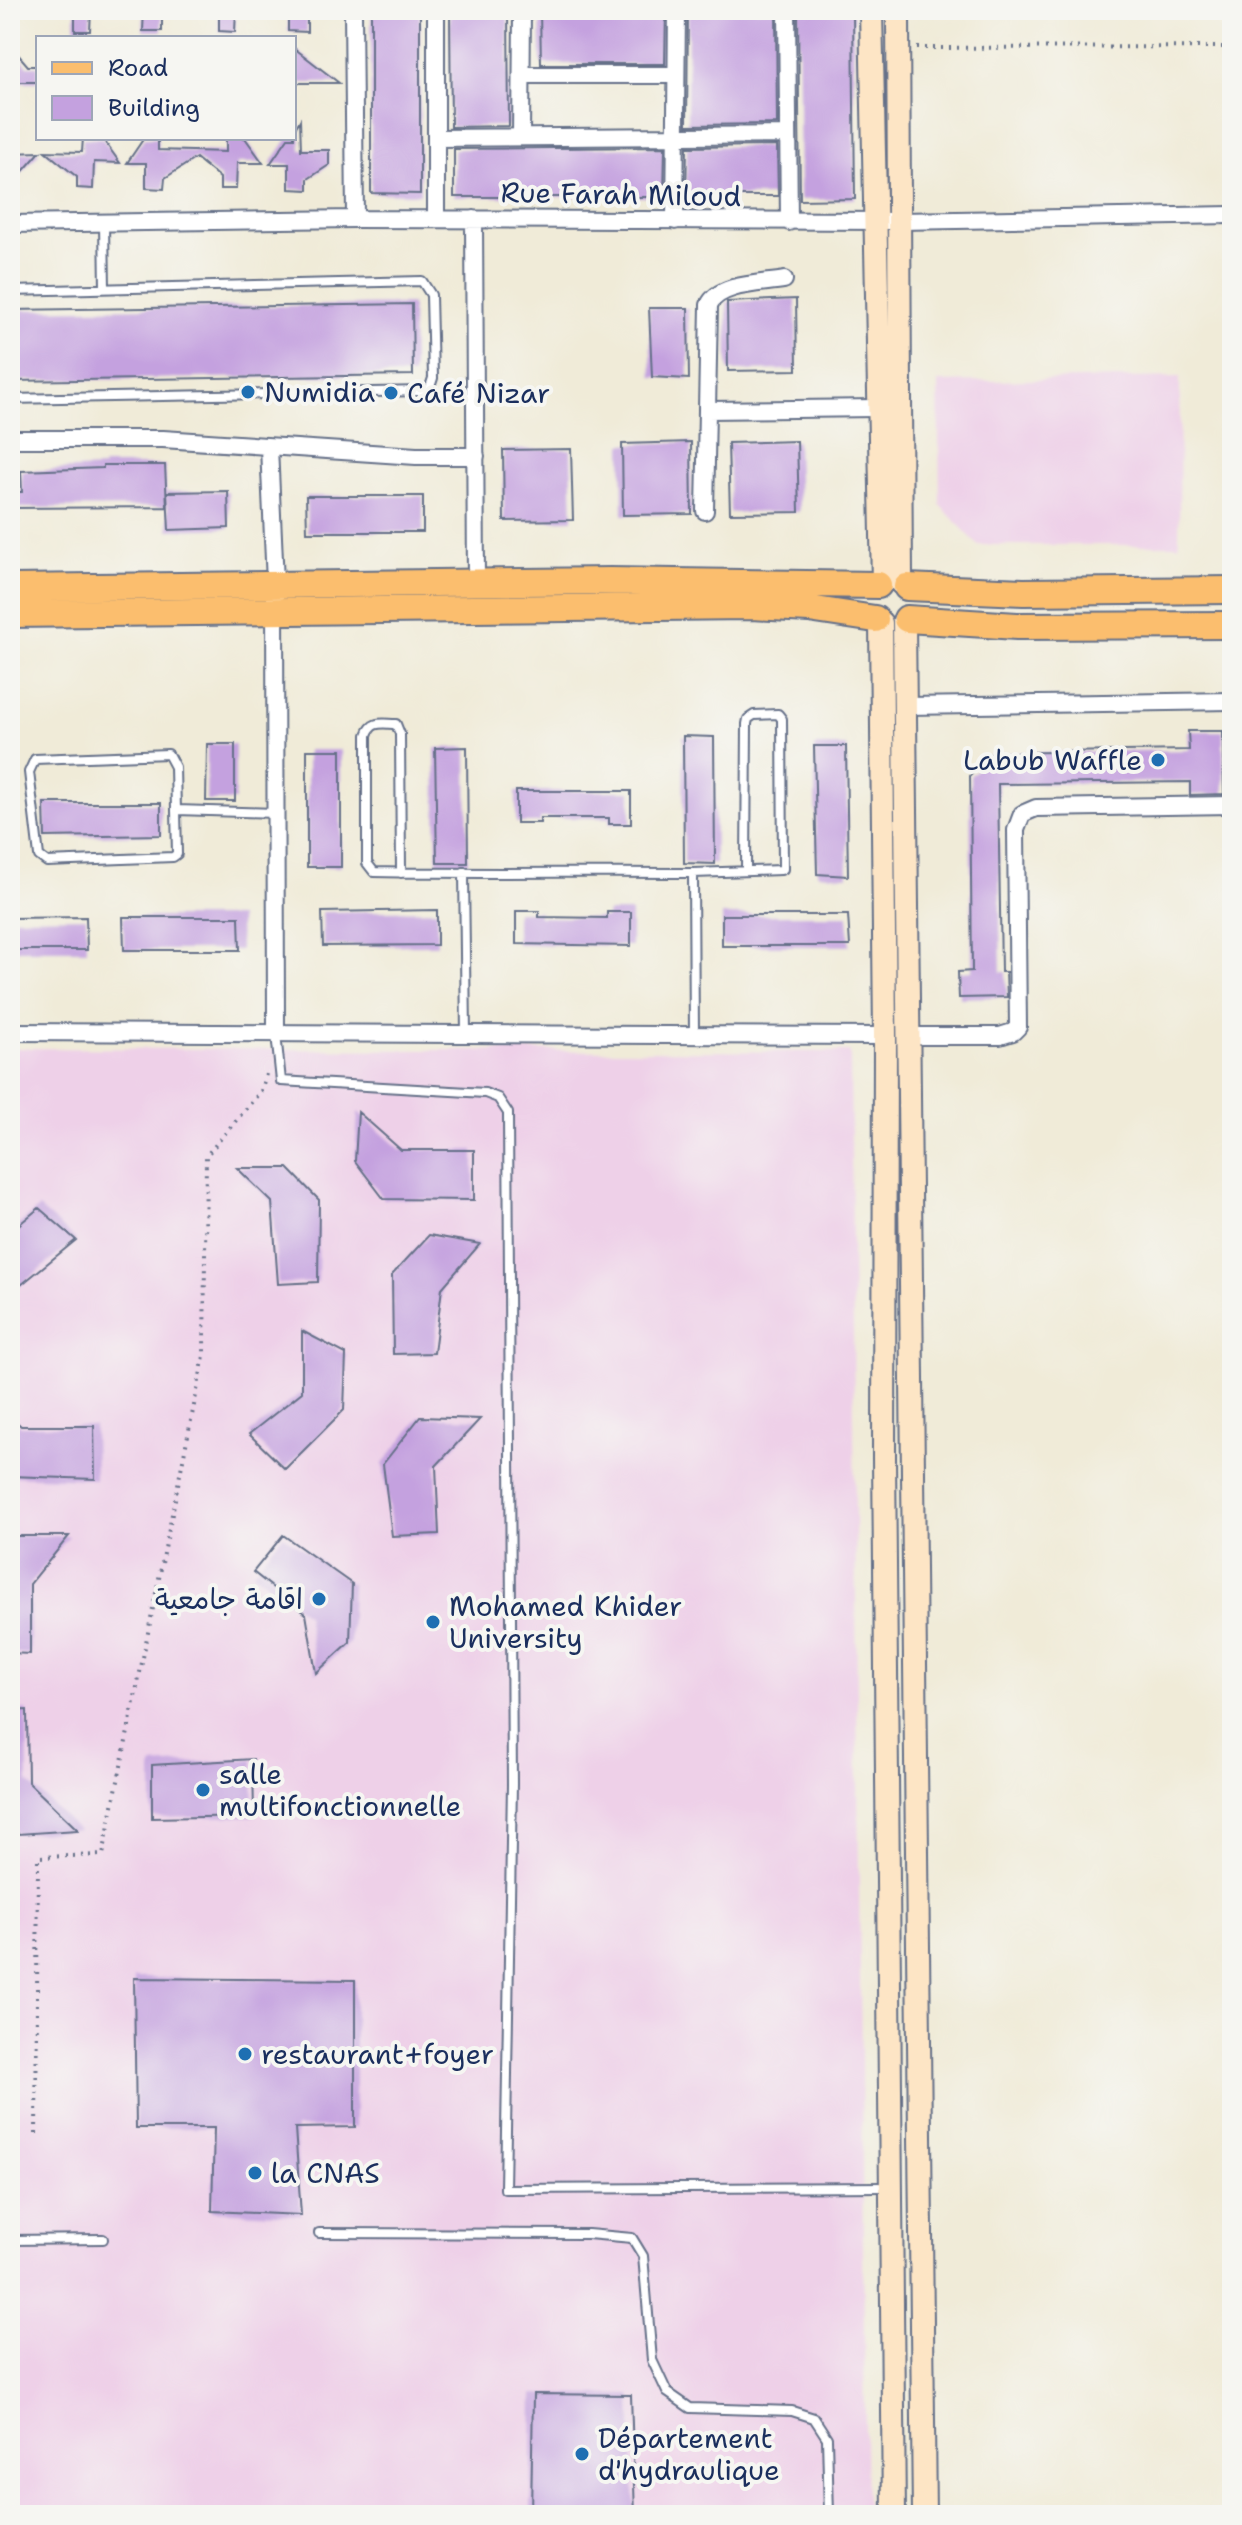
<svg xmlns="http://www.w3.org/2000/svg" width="1242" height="2525" font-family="'Shantell Sans','Playpen Sans Arabic',sans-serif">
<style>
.built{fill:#eed0e8}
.building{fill:#c4a1df}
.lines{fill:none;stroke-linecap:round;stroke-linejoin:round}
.service-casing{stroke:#667189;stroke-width:12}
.minor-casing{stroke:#667189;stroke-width:20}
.secondary-casing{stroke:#667189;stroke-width:26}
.primary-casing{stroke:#667189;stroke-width:30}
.path{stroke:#667189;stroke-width:4;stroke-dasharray:2 6;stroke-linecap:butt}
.service{stroke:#fff;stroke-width:8}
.minor{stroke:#fff;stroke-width:16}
.secondary{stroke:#fde5c5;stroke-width:22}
.primary{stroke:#fbbe6e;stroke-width:26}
.poi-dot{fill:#1f6fb2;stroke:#f6f6f2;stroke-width:3}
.labels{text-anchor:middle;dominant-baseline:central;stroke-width:8;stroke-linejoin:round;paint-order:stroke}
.street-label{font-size:28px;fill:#1b2f5e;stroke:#f6f6f2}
.poi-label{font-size:28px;fill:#1b2f5e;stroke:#f6f6f2;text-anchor:start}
</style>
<rect width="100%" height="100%" fill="#f6f6f2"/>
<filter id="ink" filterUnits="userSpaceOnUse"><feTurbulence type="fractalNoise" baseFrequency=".0125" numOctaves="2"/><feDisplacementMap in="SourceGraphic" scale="16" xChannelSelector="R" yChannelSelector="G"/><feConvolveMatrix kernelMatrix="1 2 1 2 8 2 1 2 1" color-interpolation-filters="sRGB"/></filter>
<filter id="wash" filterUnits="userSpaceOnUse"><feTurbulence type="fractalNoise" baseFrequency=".006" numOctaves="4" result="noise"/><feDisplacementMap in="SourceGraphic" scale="32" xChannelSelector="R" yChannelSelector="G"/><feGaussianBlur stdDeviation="1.8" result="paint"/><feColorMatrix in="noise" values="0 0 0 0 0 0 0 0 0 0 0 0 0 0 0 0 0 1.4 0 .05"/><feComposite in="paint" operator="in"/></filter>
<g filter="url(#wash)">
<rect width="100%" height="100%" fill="#f0ebd8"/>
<!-- built -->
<path class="built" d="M1180,377L1179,545H978L940,505L938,382Z
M10,1048L850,1052L866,2515H10Z"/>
<g id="blocks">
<!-- building -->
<path class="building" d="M75,10H91L90,31H75Z
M144,10H162V31H143Z
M219,10H236L235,32L219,31Z
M288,10H307V32L288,31Z
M371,10H420V194L371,193Z
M450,10H508L509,126L451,127Z
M540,10H666L665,64H541Z
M688,10H776L777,124L687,125Z
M798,10H853L855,199L800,200Z
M10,45L28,66H38V82H10Z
M294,48L339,83H294Z
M300,120L301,150H329V165L308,179V190L289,189V164H270L288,138H294V130Z
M83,138H102L120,163L94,162L93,189L77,188V177L45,151L82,152Z
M144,138H158V150L226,152V138H245L263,163H237L236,189H220V178L196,158L165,178L164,189L146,188V163H127Z
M777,146L778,196H686L687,147Z
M665,147L664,196L662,197H454V149Z
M40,152L10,186V153Z
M796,299L797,370L728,371L727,302Z
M412,304L413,375L10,381V310Z
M649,308H688L689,379L652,377Z
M797,441L799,512L730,513L728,443Z
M691,442L692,514L623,515L622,444Z
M571,449L573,520L504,521L503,450Z
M103,465H165L167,507L10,508V492H22L21,471L103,468Z
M228,491L229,528L169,530L167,492Z
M306,496H423V532H307Z
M1188,731H1223L1224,794L1190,795V782L998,784L1001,972H1006L1007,997L959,998L958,972L972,971L970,776L992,753L1189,750Z
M683,736L714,737L715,864L684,863Z
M207,744H235V801H206Z
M814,746H846L848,876L817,874Z
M467,747L468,863H437L435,748Z
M307,750H341V867H307Z
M516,791H631V824H609V818H540V823H516Z
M44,803H161V835L45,837Z
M437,910V945L323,946L322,912Z
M516,911H539V917L607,918V912H631V946L516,944Z
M722,915H848L850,946H722Z
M86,917L87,950H10V918Z
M123,917H239L240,950H124Z
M358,1112L401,1150H474V1200L384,1199L355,1161Z
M237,1168H288L319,1200L318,1282L278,1284L272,1202Z
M39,1208L76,1240L10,1294V1232Z
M429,1235L480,1244L442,1288L434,1353L393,1354L392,1275Z
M302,1331L346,1354L344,1410L285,1469L249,1434L302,1392Z
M10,1416L21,1426H94L95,1479L10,1476Z
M420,1417L480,1419L436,1466L439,1534L392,1536L383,1464Z
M283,1535L352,1584L350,1642L316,1673L306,1614L253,1572Z
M10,1536H69L30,1584V1654L10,1653Z
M27,1710L28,1782L78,1830L18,1834L10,1826V1711Z
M253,1759L254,1816L152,1818V1765Z
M134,1978L355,1980V2127L295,2128L301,2215L212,2211L214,2128H136Z
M533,2394L631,2395L635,2515L531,2514Z"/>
</g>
</g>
<g filter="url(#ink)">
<use href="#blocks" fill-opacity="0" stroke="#667189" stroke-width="2"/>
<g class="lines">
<defs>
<path id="service" d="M104,224L105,288
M10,291L422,281L431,295L433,378L429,390L423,391L10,399
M168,754L175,767L177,854L173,857L47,862L39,856L29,772L35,759Z
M177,810L276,813
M464,872L466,1034
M401,873L400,734L396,724C382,724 372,720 367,735V863L374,872C480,874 587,872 693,873
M276,1034L281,1081L485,1093L498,1098L508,1113L512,1784L505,2189L888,2187
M694,1036L693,873L781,870L783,869L782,719L778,714L754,715L748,719L747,724L746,871
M319,2233L588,2234L632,2238L643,2256L652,2360L667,2392L690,2408L792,2411L814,2418L827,2438L829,2515
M10,2240L103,2239"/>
<path id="minor" d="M353,10L355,219
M436,10V219
M787,10L789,222
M522,75H676
M521,137L522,10
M436,138L788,135
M474,219L476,583
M675,221L677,10
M10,224L355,219L900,221L1232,215
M707,410L709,305C719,283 762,284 784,280
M10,439H163L416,456H476
M269,447L275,583L276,1033
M705,511L707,410L877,408
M906,706L1232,701
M10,1032L885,1036
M909,1036H1000L1013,1032L1018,1027L1016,830L1022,814L1036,808L1232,805"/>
<path id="secondary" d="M871,10L883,582
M898,10L901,583
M904,621L924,2515
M881,623L885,1036L884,1458L894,2515"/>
<path id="primary" d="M907,587L1023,592L1232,590
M10,588L610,581L878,585
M10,614L751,606L809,609L875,619
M907,619L1017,626L1232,625"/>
</defs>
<!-- service casing -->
<use href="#service" class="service-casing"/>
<!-- minor casing -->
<use href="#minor" class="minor-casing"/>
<!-- secondary casing -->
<use href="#secondary" class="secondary-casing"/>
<!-- primary casing -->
<use href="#primary" class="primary-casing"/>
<!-- path -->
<path class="path" d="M917,48L1232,47
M36,2134L38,1857L103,1855L204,1356L206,1156L261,1091L266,1074"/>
<!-- service -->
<use href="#service" class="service"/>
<!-- minor -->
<use href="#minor" class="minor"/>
<!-- secondary -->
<use href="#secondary" class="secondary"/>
<!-- primary -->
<use href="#primary" class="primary"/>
</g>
</g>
<!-- markers -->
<g class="poi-dot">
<circle cx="248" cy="392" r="8"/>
<circle cx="391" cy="393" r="8"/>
<circle cx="1158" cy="760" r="8"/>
<circle cx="319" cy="1599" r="8"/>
<circle cx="433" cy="1622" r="8"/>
<circle cx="203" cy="1790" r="8"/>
<circle cx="245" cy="2054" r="8"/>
<circle cx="255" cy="2173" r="8"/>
<circle cx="582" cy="2454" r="8"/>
</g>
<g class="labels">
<!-- street labels -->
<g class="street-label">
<text transform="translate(621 194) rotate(1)">Rue Farah Miloud</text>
</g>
<!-- poi labels -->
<g class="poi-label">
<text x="264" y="392">Numidia</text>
<text x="407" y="393">Café Nizar</text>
<text x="1142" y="760" text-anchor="end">Labub Waffle</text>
<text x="303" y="1599" text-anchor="end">اقامة جامعية</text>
<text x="449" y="1606">Mohamed Khider<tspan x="449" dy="32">University</tspan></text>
<text x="219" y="1774">salle<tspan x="219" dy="32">multifonctionnelle</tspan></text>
<text x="261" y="2054">restaurant+foyer</text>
<text x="271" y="2173">la CNAS</text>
<text x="598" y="2438">Département<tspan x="598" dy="32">d'hydraulique</tspan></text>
</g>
</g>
<!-- margin -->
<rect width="1242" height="2525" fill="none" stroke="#f6f6f2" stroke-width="40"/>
<!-- legend -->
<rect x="36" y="36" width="260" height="104" fill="#f6f6f2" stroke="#9ea6b7" stroke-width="2"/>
<rect x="52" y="62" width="40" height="12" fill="#fbbe6e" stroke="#9ea6b7" stroke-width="2"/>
<text x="108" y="76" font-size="24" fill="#1b2f5e">Road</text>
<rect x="52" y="96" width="40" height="24" fill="#c4a1df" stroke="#9ea6b7" stroke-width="2"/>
<text x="108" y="116" font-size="24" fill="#1b2f5e">Building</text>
</svg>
